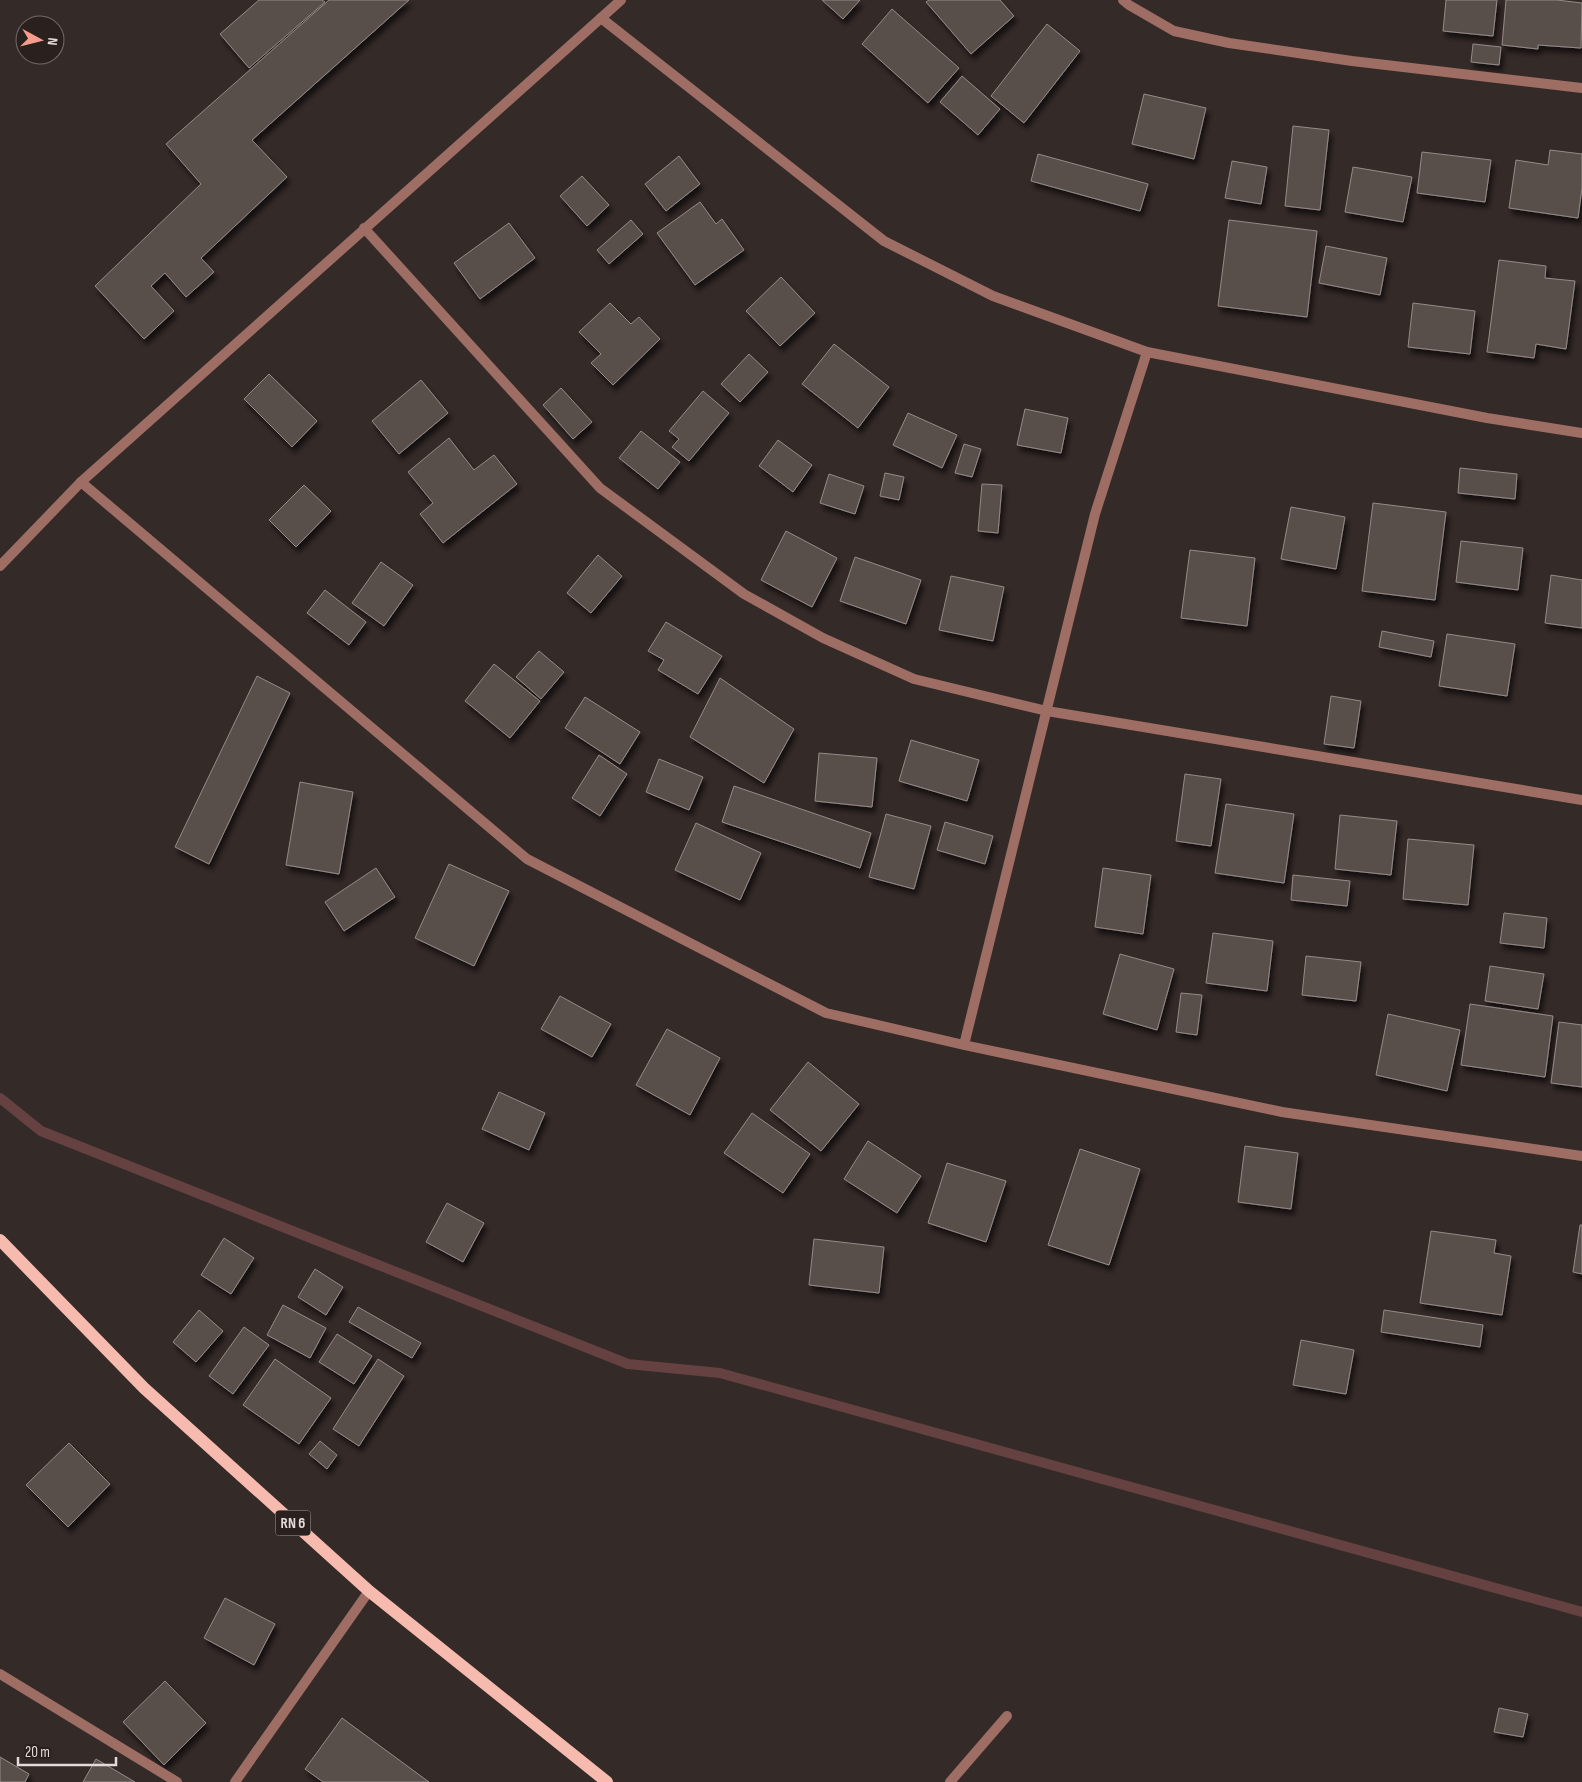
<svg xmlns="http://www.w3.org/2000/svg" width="1582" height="1782" font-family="'Sofia Sans Condensed',sans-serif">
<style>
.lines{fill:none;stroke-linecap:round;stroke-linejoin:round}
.stream{stroke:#654241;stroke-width:10}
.building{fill:#594f4c;stroke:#958a87;filter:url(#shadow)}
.service{stroke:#9e6e64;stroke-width:10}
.minor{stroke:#9e6e64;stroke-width:10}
.tertiary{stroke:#9e6e64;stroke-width:10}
.primary{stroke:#f6baae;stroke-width:12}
.labels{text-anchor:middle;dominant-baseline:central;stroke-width:4;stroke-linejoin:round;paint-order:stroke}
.shield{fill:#2a211f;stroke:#aba3a2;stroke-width:1}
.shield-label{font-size:15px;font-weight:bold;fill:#e2dbda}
</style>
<defs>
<filter id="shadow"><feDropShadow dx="3" dy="5.5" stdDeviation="2.5" flood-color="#0009"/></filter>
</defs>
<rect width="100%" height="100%" fill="#342a28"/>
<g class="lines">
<!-- stream -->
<path class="stream" d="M0,1098L41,1131L628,1364L720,1373L1582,1612"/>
</g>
<!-- building -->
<path class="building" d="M259,0H322L325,2L249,68L220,34Z
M329,0H409L252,140L287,177L201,258L214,272L186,297L165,273L151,286L174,311L144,339L95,286L201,184L166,144Z
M822,0H860L843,19Z
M929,0H1000L1014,16L971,54L926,2Z
M1446,0H1497L1493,36L1443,31Z
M1506,0H1557L1582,3L1581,48L1538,45V49L1502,45Z
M892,9L959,68L928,103L862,44Z
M1047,24L1080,51L1024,123L991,96Z
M1473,44L1501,47L1499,65L1471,62Z
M962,76L1000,109L978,135L940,102Z
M1144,94L1206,108L1194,159L1132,144Z
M1293,126L1329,130L1320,210L1285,206Z
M1550,150L1582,154V188L1578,218L1509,208L1516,160L1548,165Z
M1422,152L1491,160L1485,202L1417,193Z
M1038,154L1148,184L1140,211L1031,181Z
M679,156L700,184L666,211L645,184Z
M1232,161L1267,167L1261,204L1225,198Z
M1353,167L1412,177L1403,222L1345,212Z
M582,176L609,205L587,226L560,196Z
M700,202L716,224L722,219L744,250L695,285L657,233Z
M631,220L643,234L609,264L597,250Z
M1229,220L1317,231L1307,317L1218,306Z
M509,223L535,258L480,299L454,263Z
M1326,246L1387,258L1380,295L1319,283Z
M1499,260L1546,266L1545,278L1575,281L1566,349L1536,344L1534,358L1487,352Z
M781,277L815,313L780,346L746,311Z
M610,303L631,324L639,317L660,339L613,385L591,363L601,354L579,332Z
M1413,303L1475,311L1470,354L1408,347Z
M834,344L889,387L858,428L802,384Z
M749,354L768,372L740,402L721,384Z
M269,374L317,421L292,447L244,399Z
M421,380L448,413L399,454L372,421Z
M561,388L592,422L573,439L543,405Z
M703,391L729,413L689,461L672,447L679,439L669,431Z
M1025,409L1068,418L1061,453L1017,445Z
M908,413L957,435L942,468L893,445Z
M641,431L680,462L658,489L619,458Z
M449,438L474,470L494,455L517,484L443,543L420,514L433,503L408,472Z
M778,440L812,465L793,492L759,466Z
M964,444L981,449L972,477L955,473Z
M1460,468L1517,474L1515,499L1458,493Z
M885,473L904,477L899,500L880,496Z
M829,474L864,486L855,514L820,503Z
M982,484L1002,485L998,533L978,531Z
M304,485L331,511L296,547L269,520Z
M1373,503L1446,512L1435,600L1362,591Z
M1291,507L1345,517L1336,569L1281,559Z
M786,531L837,558L812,607L761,580Z
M1461,541L1523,548L1518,590L1456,582Z
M1190,550L1255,558L1247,626L1181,618Z
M598,555L622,576L591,613L567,593Z
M855,557L921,580L906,624L840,601Z
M381,562L413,585L384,626L352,603Z
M1551,575L1582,580V628L1545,623Z
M951,576L1004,587L993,641L939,630Z
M325,590L366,622L349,645L307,613Z
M666,622L722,656L698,694L658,670L664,660L648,651Z
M1382,631L1434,641L1431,657L1379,647Z
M1447,634L1515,644L1507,696L1439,686Z
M539,651L564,672L541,699L516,677Z
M494,664L540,701L510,738L465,701Z
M257,676L290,693L209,864L175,847Z
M720,678L794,729L764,783L690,737Z
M1331,696L1361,701L1354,748L1324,744Z
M585,697L640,732L620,764L565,728Z
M911,740L979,760L967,801L899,781Z
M819,753L877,758L872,807L815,801Z
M599,755L627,774L600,816L572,798Z
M659,759L703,777L689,810L646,792Z
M1185,774L1221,779L1211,846L1176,841Z
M300,782L353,792L339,874L286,865Z
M734,786L871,833L860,868L722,822Z
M1226,804L1294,814L1284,883L1215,873Z
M886,814L931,826L914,889L869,877Z
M1340,815L1397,821L1391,875L1335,869Z
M945,822L993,836L985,864L937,850Z
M696,823L761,853L740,900L675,870Z
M1408,839L1474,845L1468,905L1403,899Z
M449,864L509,891L474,966L415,938Z
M376,868L395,897L344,931L325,902Z
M1103,868L1151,875L1143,934L1095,927Z
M1293,875L1350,881L1347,906L1291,900Z
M1504,913L1547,918L1544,948L1500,943Z
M1213,933L1273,941L1267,991L1206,983Z
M1120,954L1174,969L1157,1030L1103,1014Z
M1306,956L1361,962L1356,1001L1302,995Z
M1490,966L1544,974L1538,1009L1485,1001Z
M1181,993L1202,995L1197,1035L1176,1032Z
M560,996L611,1024L592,1057L541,1029Z
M1470,1004L1553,1016L1545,1077L1461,1065Z
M1388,1014L1460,1030L1447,1091L1376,1075Z
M1559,1022L1582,1025V1087L1551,1083Z
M667,1029L720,1058L690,1115L636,1085Z
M808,1062L859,1104L821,1151L770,1110Z
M499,1092L545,1113L529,1150L482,1129Z
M752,1113L810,1154L783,1193L724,1153Z
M868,1141L921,1176L897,1213L844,1179Z
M1245,1146L1298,1153L1291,1209L1238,1202Z
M1080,1149L1140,1169L1109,1265L1048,1245Z
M947,1163L1006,1181L986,1242L928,1223Z
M447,1203L484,1223L463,1262L426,1242Z
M1580,1225H1582V1274L1573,1272Z
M1431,1231L1496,1240L1494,1253L1511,1256L1502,1315L1420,1303Z
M224,1238L254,1258L231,1294L201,1275Z
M814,1239L884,1247L879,1293L809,1285Z
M315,1269L343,1287L326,1315L298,1297Z
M283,1305L326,1328L310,1358L267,1335Z
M358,1307L421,1343L412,1358L349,1322Z
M199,1310L223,1331L196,1362L173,1342Z
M1384,1310L1483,1325L1480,1347L1381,1332Z
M244,1327L269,1345L233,1394L209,1376Z
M337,1334L372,1356L354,1384L319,1362Z
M1301,1340L1354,1350L1346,1394L1293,1385Z
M275,1359L331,1398L299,1444L243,1405Z
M378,1359L404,1376L359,1446L333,1429Z
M320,1441L337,1455L327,1469L309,1454Z
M69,1443L110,1484L68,1527L26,1485Z
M225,1598L275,1624L254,1665L204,1638Z
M165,1681L206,1723L164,1765L123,1722Z
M1499,1708L1528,1714L1523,1737L1494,1732Z
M342,1718L429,1782H323L305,1769Z
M0,1757L29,1774L25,1782H0Z
M96,1759L135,1782H83Z"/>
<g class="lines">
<!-- service -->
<path class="service" d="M950,1782L1007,1716"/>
<!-- minor -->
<path class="minor" d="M1123,0L1129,5L1174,31L1229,43L1352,61L1582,88
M601,18L621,0
M364,228L600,488L744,594L823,638L914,679L1047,711L1582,800
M81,482L527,859L826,1013L964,1045L1282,1112L1582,1156
M964,1045L1095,514L1147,352
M0,1674L177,1782
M235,1782L369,1591"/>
<!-- tertiary -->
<path class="tertiary" d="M0,566L81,482L601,18L884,241L993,296L1147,352L1487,418L1582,433"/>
<!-- primary -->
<path class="primary" d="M0,1240L144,1388L369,1591L607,1782"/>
</g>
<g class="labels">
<!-- shield labels -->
<rect class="shield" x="275.5" y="1510.5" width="35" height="25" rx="4"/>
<g class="shield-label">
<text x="293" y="1523">RN 6</text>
</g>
</g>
<!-- north arrow -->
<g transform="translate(40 40) rotate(97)"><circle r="24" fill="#2a211f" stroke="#746b6a"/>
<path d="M0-4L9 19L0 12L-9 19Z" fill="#f49d8c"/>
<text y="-8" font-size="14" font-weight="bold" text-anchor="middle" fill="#e2dbda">N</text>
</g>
<!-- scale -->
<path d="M18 1757v8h98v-8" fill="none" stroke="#e2dbda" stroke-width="2.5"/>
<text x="25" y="1757" font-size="15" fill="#e2dbda" stroke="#2a211f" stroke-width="4" paint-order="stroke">20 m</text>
</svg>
